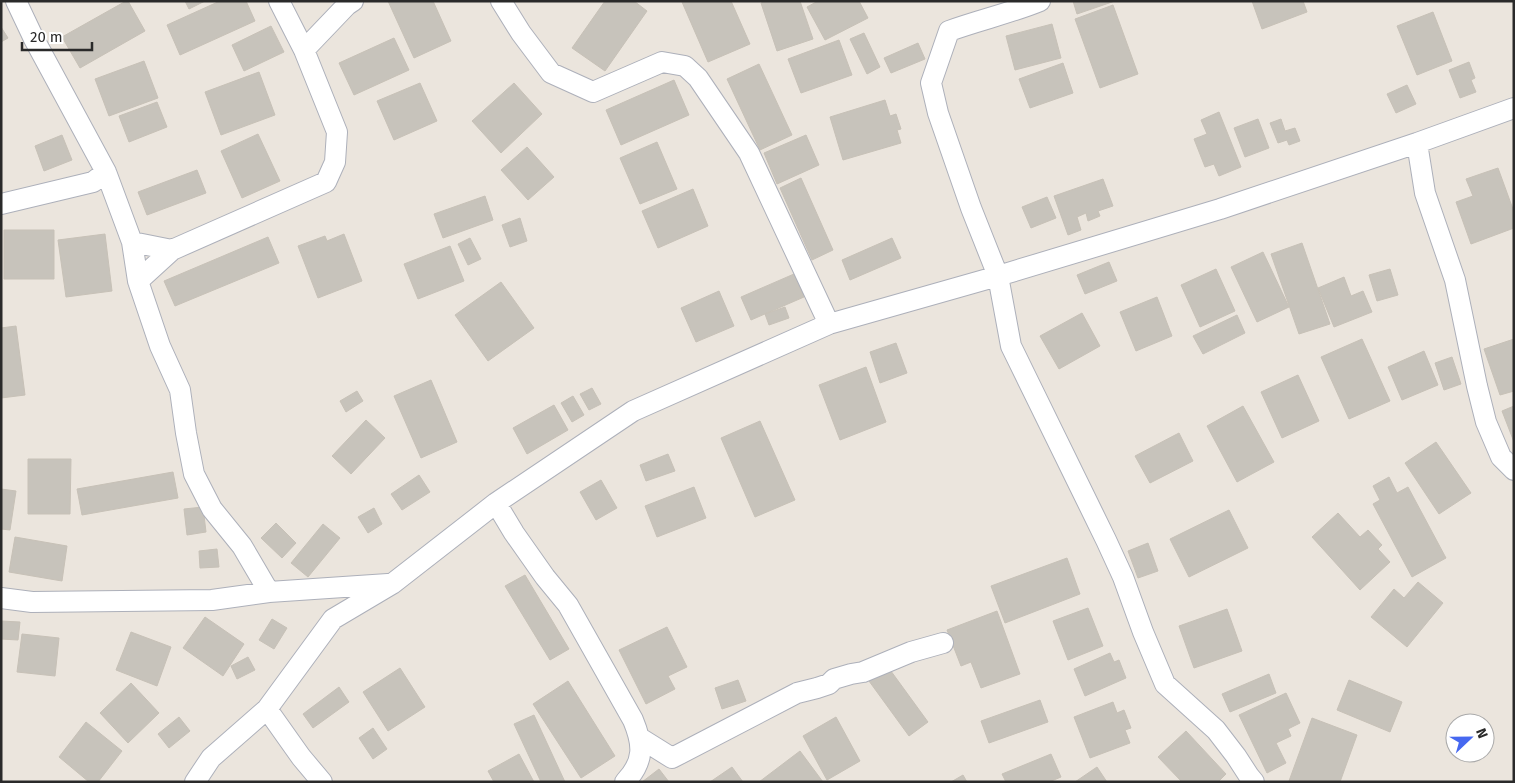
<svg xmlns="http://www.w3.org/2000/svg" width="1515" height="783" font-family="'Fira Sans',sans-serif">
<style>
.building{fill:#c7c3bb;stroke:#c7c1b7}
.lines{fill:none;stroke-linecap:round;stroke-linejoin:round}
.street-casing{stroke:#adb0ba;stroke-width:22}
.street{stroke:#fff;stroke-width:20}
</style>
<rect width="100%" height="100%" fill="#ebe5dd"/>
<!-- building -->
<path class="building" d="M126,1H128L145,31L80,68L62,37Z
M185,1H205L189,9Z
M220,1H246L255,21L180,55L167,25Z
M388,1H433L451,41L414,58Z
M605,1H634L647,11L605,71L572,48Z
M731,1L750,44L708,62L682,2Z
M767,1H800L813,39L777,51L761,3Z
M818,1H859L868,18L825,40L807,7Z
M1073,1H1115L1077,14Z
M1252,1H1303L1307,12L1262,29Z
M1113,5L1138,74L1100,88L1075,19Z
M1433,12L1452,61L1417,75L1397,26Z
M1052,24L1061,58L1015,70L1006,36Z
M271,26L284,52L244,71L232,45Z
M1,27L8,38L1,42Z
M864,33L880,67L867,74L850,39Z
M394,38L409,70L354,95L339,63Z
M839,40L852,75L801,93L788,59Z
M918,43L925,59L891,73L884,58Z
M144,61L158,98L109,116L95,79Z
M1469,62L1475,78L1471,80L1476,92L1460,98L1449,70Z
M1063,63L1073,93L1030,108L1019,79Z
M759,64L792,135L760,150L727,79Z
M259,72L275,115L221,135L205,92Z
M674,80L689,115L621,145L606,110Z
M420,83L437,121L394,140L377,101Z
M514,83L542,114L501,153L472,121Z
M1407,85L1416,104L1396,113L1387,94Z
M885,100L890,116L896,114L901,129L897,130L901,143L843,160L830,117Z
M157,102L167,127L129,142L119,116Z
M1219,112L1241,167L1219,176L1214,164L1205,167L1194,139L1207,134L1201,120Z
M1258,119L1269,148L1245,157L1234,128Z
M1281,119L1285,131L1295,128L1300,141L1289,145L1287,140L1278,143L1270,123Z
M258,134L280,181L242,198L221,151Z
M62,135L72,160L44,171L35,146Z
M806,135L819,165L777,184L764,153Z
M657,142L677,189L640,204L620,158Z
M527,147L554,177L528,200L501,170Z
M1498,168L1514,212V228L1471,244L1456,202L1473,196L1466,179Z
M197,170L206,193L147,215L138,192Z
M801,178L833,250L812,260L780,188Z
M1103,179L1113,206L1098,211L1100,216L1088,221L1086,213L1077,217L1081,230L1068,235L1054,196Z
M693,189L708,226L658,248L642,211Z
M485,196L493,220L443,238L434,214Z
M1047,197L1056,218L1031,228L1022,207Z
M520,218L527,241L510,247L502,225Z
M4,230H54V279H4Z
M105,234L112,291L66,297L58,240Z
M344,234L362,281L318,298L298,246L325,236L327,241Z
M268,237L279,263L175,306L164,281Z
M470,238L481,259L468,265L458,244Z
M892,238L901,258L850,280L842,260Z
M1302,243L1330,324L1299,334L1271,254Z
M450,246L464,281L418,299L404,264Z
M1263,252L1289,307L1257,322L1231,267Z
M1109,262L1117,281L1085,294L1077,275Z
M1216,269L1235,311L1200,327L1181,285Z
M1390,269L1398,295L1377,301L1369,275Z
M794,274L804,297L751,320L741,297Z
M1344,277L1351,296L1363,291L1372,312L1334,327L1318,288Z
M501,282L534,328L488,361L455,315Z
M719,291L734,326L696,342L681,308Z
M1157,297L1172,336L1136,351L1120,312Z
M785,307L789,318L769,325L765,314Z
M1082,313L1100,346L1059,369L1040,336Z
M1237,315L1245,333L1203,354L1193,336Z
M16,326L25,395L1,398V328Z
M1362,339L1390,401L1349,419L1321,357Z
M1514,339V391L1500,395L1484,349Z
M896,343L907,373L880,383L870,352Z
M1424,351L1438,385L1402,400L1388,367Z
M1452,357L1461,384L1444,390L1435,363Z
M866,367L886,422L840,440L819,385Z
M1298,375L1319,421L1282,438L1261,392Z
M431,380L457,442L421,458L394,396Z
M592,388L601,404L589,410L580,394Z
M357,391L363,401L346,412L340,401Z
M573,396L584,415L572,422L561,403Z
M554,405L568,430L527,454L513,428Z
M1243,406L1274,462L1237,482L1207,426Z
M1514,406V442L1502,411Z
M366,420L385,438L351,474L332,456Z
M760,421L795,500L755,517L721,438Z
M1179,433L1193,461L1150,483L1135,456Z
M1436,442L1471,493L1439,514L1405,463Z
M668,454L675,471L646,481L640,465Z
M28,459H71L70,514H28Z
M173,472L178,498L82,515L77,489Z
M419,475L430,492L402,510L391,494Z
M1389,477L1397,493L1408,487L1446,558L1412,577L1373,504L1380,500L1373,486Z
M601,480L617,508L596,520L580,492Z
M694,487L706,518L657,537L645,506Z
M1,489L16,491L10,530L1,529Z
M203,507L206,532L187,535L184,509Z
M374,508L382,524L368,533L358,517Z
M1229,510L1248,548L1189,577L1170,539Z
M1338,513L1360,537L1368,530L1382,545L1378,549L1390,562L1360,590L1312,537Z
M276,523L296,543L282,558L261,538Z
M323,524L340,538L308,577L291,563Z
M15,537L67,546L62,581L9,572Z
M1148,543L1158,571L1138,578L1128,551Z
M217,549L219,567L200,568L199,551Z
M1067,558L1080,594L1005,623L991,586Z
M525,575L569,649L550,660L505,586Z
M1418,582L1443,603L1407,647L1371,617L1394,589L1404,598Z
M1088,608L1103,646L1068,660L1053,621Z
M1227,609L1242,651L1194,668L1179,626Z
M997,611L1020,674L981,688L971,662L961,666L947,630Z
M205,617L244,644L223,676L183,648Z
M272,619L287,628L274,649L259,640Z
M1,621L20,622L18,640L1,639Z
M667,627L687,667L668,676L675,689L646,704L619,650Z
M131,632L171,647L157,686L116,670Z
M22,634L59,638L55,676L17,672Z
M1110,653L1114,662L1119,660L1126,678L1085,696L1074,669Z
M248,657L255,670L237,679L231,666Z
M888,667L928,722L909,736L869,681Z
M400,668L425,707L388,731L363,692Z
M1269,674L1276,693L1230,712L1222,694Z
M738,680L746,701L722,709L715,688Z
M1349,680L1402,702L1390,732L1337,710Z
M568,681L615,756L581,778L533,704Z
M131,683L159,713L128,743L100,713Z
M339,687L349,702L313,728L303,714Z
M1286,693L1300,723L1288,729L1291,736L1276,743L1286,763L1267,773L1239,715Z
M1040,700L1048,722L989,743L981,721Z
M1113,702L1117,713L1124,710L1131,728L1125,730L1130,743L1090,758L1074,717Z
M534,715L565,782H541L514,724Z
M179,717L190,731L169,748L158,734Z
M836,717L860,761L827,780L803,736Z
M1312,718L1357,735L1340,782L1289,781Z
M86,722L122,751L98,782H89L59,757Z
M373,728L387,749L373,759L359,738Z
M1186,731L1226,774L1218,782H1182L1158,757Z
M800,751L823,782H759Z
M519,754L534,782H494L488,771Z
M1051,754L1061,777L1049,782H1006L1002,774Z
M732,767L743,782H710Z
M1097,767L1107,782H1075Z
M659,769L669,782H642Z
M963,775L967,782H951Z"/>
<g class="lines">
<defs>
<path id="street" d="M16,1L34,39L106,172L132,242L138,281L160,346L180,390L186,433L194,474L212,509L242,546L269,592
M501,1L521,33L551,73L593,92L662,62L685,66L698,78L749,153L829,324
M1040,1C1011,13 979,20 949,31L931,83L938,113L971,208L998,276L1011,346L1106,540L1123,577L1143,632L1165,684L1216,730L1236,756L1249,776L1254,782
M304,50L347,5L353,1
M1417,143L1425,193L1455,280L1477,386L1486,422L1501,457L1514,470
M1,204L93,182L106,172
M132,242L172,250
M138,281L172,250L326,182L335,162L337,132L304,50L279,1
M496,503L514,533L545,577L568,605L633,720C643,744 645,761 625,782
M1,598L32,602L212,600L269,592L388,584
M267,709L301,757L322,782
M640,738L672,758L797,693L817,688L829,684L834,679L851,674L863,672L911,652L943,643
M195,782L211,758L267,709L333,619L392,584L496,503L633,411L829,324L998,276L1220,209L1417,143L1514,108"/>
</defs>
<!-- street casing -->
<use href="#street" class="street-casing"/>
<!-- street -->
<use href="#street" class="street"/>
</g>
<!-- border -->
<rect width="1515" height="783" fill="none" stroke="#2a2a2a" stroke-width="5"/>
<!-- north arrow -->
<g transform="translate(1470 738) rotate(68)"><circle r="24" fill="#ffffff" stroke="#aaaaaa"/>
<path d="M0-4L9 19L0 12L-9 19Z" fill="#4668f0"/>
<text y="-8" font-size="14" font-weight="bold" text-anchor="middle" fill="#2a2a2a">N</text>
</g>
<!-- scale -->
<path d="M22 42v8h70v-8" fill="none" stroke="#2a2a2a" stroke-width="2.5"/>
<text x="30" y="42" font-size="15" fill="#2a2a2a" stroke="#ffffff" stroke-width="4" paint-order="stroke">20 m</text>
</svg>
